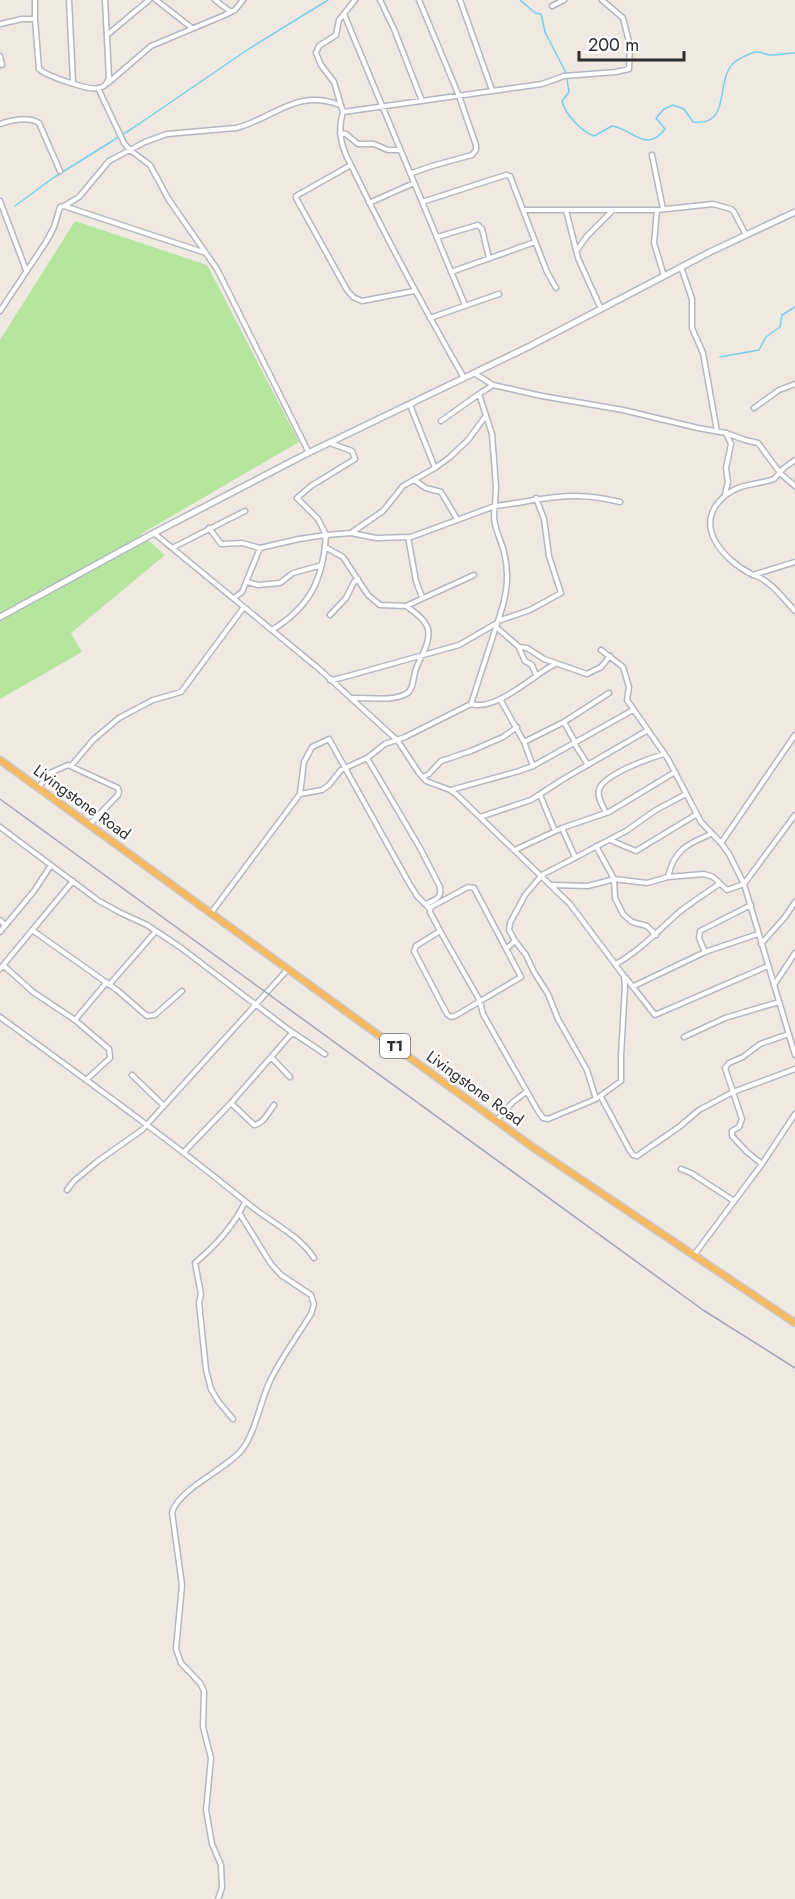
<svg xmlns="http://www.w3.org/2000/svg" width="795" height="1899" font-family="Jost,sans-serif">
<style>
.green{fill:#b6e59e}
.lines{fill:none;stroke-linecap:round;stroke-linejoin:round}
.stream{stroke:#75cff0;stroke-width:1.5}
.minor-casing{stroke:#b4b7c1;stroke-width:7}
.secondary-casing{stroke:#b4b7c1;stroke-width:8}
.trunk-casing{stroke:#c9c9c9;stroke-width:9}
.minor{stroke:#fff;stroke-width:4}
.secondary{stroke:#fff;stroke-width:5}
.trunk{stroke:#f8ba60;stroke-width:6}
.rail{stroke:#a3a6b8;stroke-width:1.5}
.labels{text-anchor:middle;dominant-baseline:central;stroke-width:4.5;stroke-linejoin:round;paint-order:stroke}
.shield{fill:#fff;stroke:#6d6d6d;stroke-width:1.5}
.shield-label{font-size:15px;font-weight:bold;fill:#2e2e2e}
.street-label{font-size:16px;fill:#2e2e2e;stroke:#fff}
</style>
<rect width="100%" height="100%" fill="#efe9e1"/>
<!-- green -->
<path class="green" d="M75,221L207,265L299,442L141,534L165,555L71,633L82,652L0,699V340Z"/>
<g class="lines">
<!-- stream -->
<path class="stream" d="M520,0L535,13L541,14L545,32L566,73L569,92L562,101C565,114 581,131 594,136L612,126C633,129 646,154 665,129L656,118L664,109L673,105L684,109L693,122C734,127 713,77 736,61C741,58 751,52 757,52C762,52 766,55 771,55C779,55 787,53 795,53
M15,206L53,178L133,128L250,48L328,0
M720,357L759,350L766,337L780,327L782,315L795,307"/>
<defs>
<path id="minor" d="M35,0V19L39,69C47,76 89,91 99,88C105,87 107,83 109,78L105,0
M69,0L73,82
M156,0L192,28
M215,0L231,12
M355,0L339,20L336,35L319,46L316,53L321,65L334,82L343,112L542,84L564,76L616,72L629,69L630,46L623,18L602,0
M380,0L394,29L422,101
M460,0L492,90
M552,6L564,0
M344,14L465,305
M0,24L22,19H35
M107,35L149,0
M0,56L2,65
M108,83L151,46L225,15L235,10L243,0
M98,88L124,143L130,150L150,165L169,200L217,269L309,453
M343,112C337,131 341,148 351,165
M0,124C12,120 28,116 39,123L60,171
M340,133L346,134L358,144H374L388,150H400
M652,155L663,209
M412,173L432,166L472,155L476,150V145L459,96L419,0
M0,201L26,270
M422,202L506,175L510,176L523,210
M369,203L414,183
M64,206L79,197L109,161L145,142L167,134L236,128C275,118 296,88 340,105
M566,210L578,258L601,309
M657,210L654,243L664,276
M437,237L478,225L482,229L489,258
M577,250L587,236L613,210
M681,267L692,299V328L703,353L717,431
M451,272L535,242
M556,288L547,272L523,210H657L713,204L731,209L734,212L746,235
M414,291L362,301L353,297L347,290L296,198V196L351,165C386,238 424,308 464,378
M0,311L46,242L54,227L60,207L64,206L206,253
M430,318L499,294
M474,373L493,385L542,396L623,410L698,428L726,433L745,440L758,443L781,474L795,486
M493,385L479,394L492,434L496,487L495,506C544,500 569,489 620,502
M410,405L435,468
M754,408L779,390L795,384
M485,417L468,440L450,457L435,468L403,486L383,511L351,533L376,538L411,537L495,506C491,524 500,536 504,552C511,579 505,602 496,627
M441,421L479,394
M795,460L784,468L774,479C758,485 740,483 726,495C690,524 723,560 753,575L795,562
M414,480L426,488L441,492L457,519
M725,494L728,482L726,468L731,444L726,433
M209,528L221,544L242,543L260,548
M154,533L318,668L398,741L419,773L426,781L450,790L456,794L570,904L624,976L625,986L621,1056V1081L596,1099
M408,537L416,581L422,597
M174,547L245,511
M325,547L343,557L368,595L380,605L406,606L474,575
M754,575C771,581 783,598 795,611
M247,582L258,585L280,583L293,573L322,565
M234,598L242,592L260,548L299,539L326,535L318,519L297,498L311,486L355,459L352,451L330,443
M330,615L346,598L354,582L358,579
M498,621L530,610L561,593L549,556L544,519L536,498
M272,630C311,606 323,579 326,535L351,533
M519,648L525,661L532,665L536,675
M601,650L623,667L629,687L627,700L668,759L701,822L721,843L795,735
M330,680L341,678L459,645L497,623
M351,698C368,697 390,702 406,694C414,690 413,676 416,669C420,657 431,643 428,629C425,619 414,612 406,606
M500,699L524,742L564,722L609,693
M471,704C496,712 533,675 555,664
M564,722L575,742
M574,743L588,765
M367,758L420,848L440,887C442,898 435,900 426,904
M71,766L93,740L119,718L153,700L181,692L244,607
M533,766L633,710
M423,777L429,774L441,761L471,751L503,737L517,727
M38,788L50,773L68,765L118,788L119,792L118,795L90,824
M451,790L519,771L533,766L524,742
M300,794L322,790L329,785L341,770L367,758L385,744L405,737L471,704L496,627L519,647L527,648L544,659L587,674L601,667L610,656
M540,795L555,831
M606,813C603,806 597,798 599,790C602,775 650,758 664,754
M480,817L531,800L565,778L648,730
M0,827L99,901L119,912L147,925L180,947L289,1030L325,1054
M562,828L575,857
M610,840L636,851L697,814
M721,843L729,854L744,884L795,1055
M515,850L562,828L609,812L675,772
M668,877C674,850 687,844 711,834
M552,885L588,886L614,879L596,846
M211,913L300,794L304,762L312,747L329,739L409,883L417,896L430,909
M0,920L5,925
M32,930L117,990L147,1016L155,1015L182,991
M440,931L430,912L431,907L468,887L474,888L521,977L455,1016L451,1017L447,1014L414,951L416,946L440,931L480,1001L483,1014L538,1111L543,1118L548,1119L596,1099L587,1070L558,1019L548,994L534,972L526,955L515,941
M0,932L34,891L51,865
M656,935L647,926L632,922L623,914L615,898L614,879L647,883L668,877L704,874L713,877L727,890L744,884L795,815
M761,944L785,917L795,902
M507,948L515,941L509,930L510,923L525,895L542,875L626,831L656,810L686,794
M705,952L699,938L700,931L751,905
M616,964C639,951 657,932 677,914C690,903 705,894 719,884
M3,965L33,992L75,1020L109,1049L110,1058L86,1080
M0,969L73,881
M626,978L655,1015L768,966
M109,985L156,931
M774,985L795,953
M634,986L705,952L758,934
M0,1017C85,1079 170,1140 251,1206C272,1223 299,1235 314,1258
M75,1020L106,983
M684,1037L725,1018L779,1002
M271,1057L290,1077
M132,1075L164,1106
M601,1097L629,1149L633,1155L637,1156L679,1127L699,1110L733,1092L795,1069
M231,1103L254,1125C263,1124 269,1112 274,1105
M497,1120L513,1102L526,1092
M184,1152L231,1103L292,1033
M762,1164L747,1152L732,1136V1131L739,1127L742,1119L725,1068L729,1063L743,1057L760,1044L789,1034
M681,1169L691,1173L734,1201
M67,1190L74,1181L98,1161L142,1130L288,969
M694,1255L762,1164L795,1114
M233,1419L218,1401L211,1389L206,1370L199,1303L201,1294L195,1263C215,1246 234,1226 245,1202
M218,1899L222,1888L221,1865L212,1844L206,1810L211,1758L203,1727L204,1691L200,1683L181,1663L176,1649L182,1585L172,1512C181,1488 221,1472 240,1452C255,1436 260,1401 270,1381C281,1358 298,1335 311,1314L314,1304L311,1295L281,1275L271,1264L240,1214"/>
<path id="secondary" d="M0,617L154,533L306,454L528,347L710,252L795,212"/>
<path id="trunk" d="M0,760L534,1148L795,1323"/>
</defs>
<!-- minor casing -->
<use href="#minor" class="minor-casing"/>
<!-- secondary casing -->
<use href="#secondary" class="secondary-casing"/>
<!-- trunk casing -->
<use href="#trunk" class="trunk-casing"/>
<!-- minor -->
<use href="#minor" class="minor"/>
<!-- secondary -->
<use href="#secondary" class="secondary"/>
<!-- trunk -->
<use href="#trunk" class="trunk"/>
<!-- rail -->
<path class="rail" d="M0,799L703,1310L795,1368"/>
</g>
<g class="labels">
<!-- shield labels -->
<rect class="shield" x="380" y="1034" width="30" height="24" rx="4.5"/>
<g class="shield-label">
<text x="395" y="1046">T1</text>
</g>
<!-- street labels -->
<g class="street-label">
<text transform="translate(82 802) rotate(36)">Livingstone Road</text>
<text transform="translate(475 1088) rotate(36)">Livingstone Road</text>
</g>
</g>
<!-- scale -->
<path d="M579 51v9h105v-9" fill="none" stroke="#2e2e2e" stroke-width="3"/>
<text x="588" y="51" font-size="18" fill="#2e2e2e" stroke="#ffffff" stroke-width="4.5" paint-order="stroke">200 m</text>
</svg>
